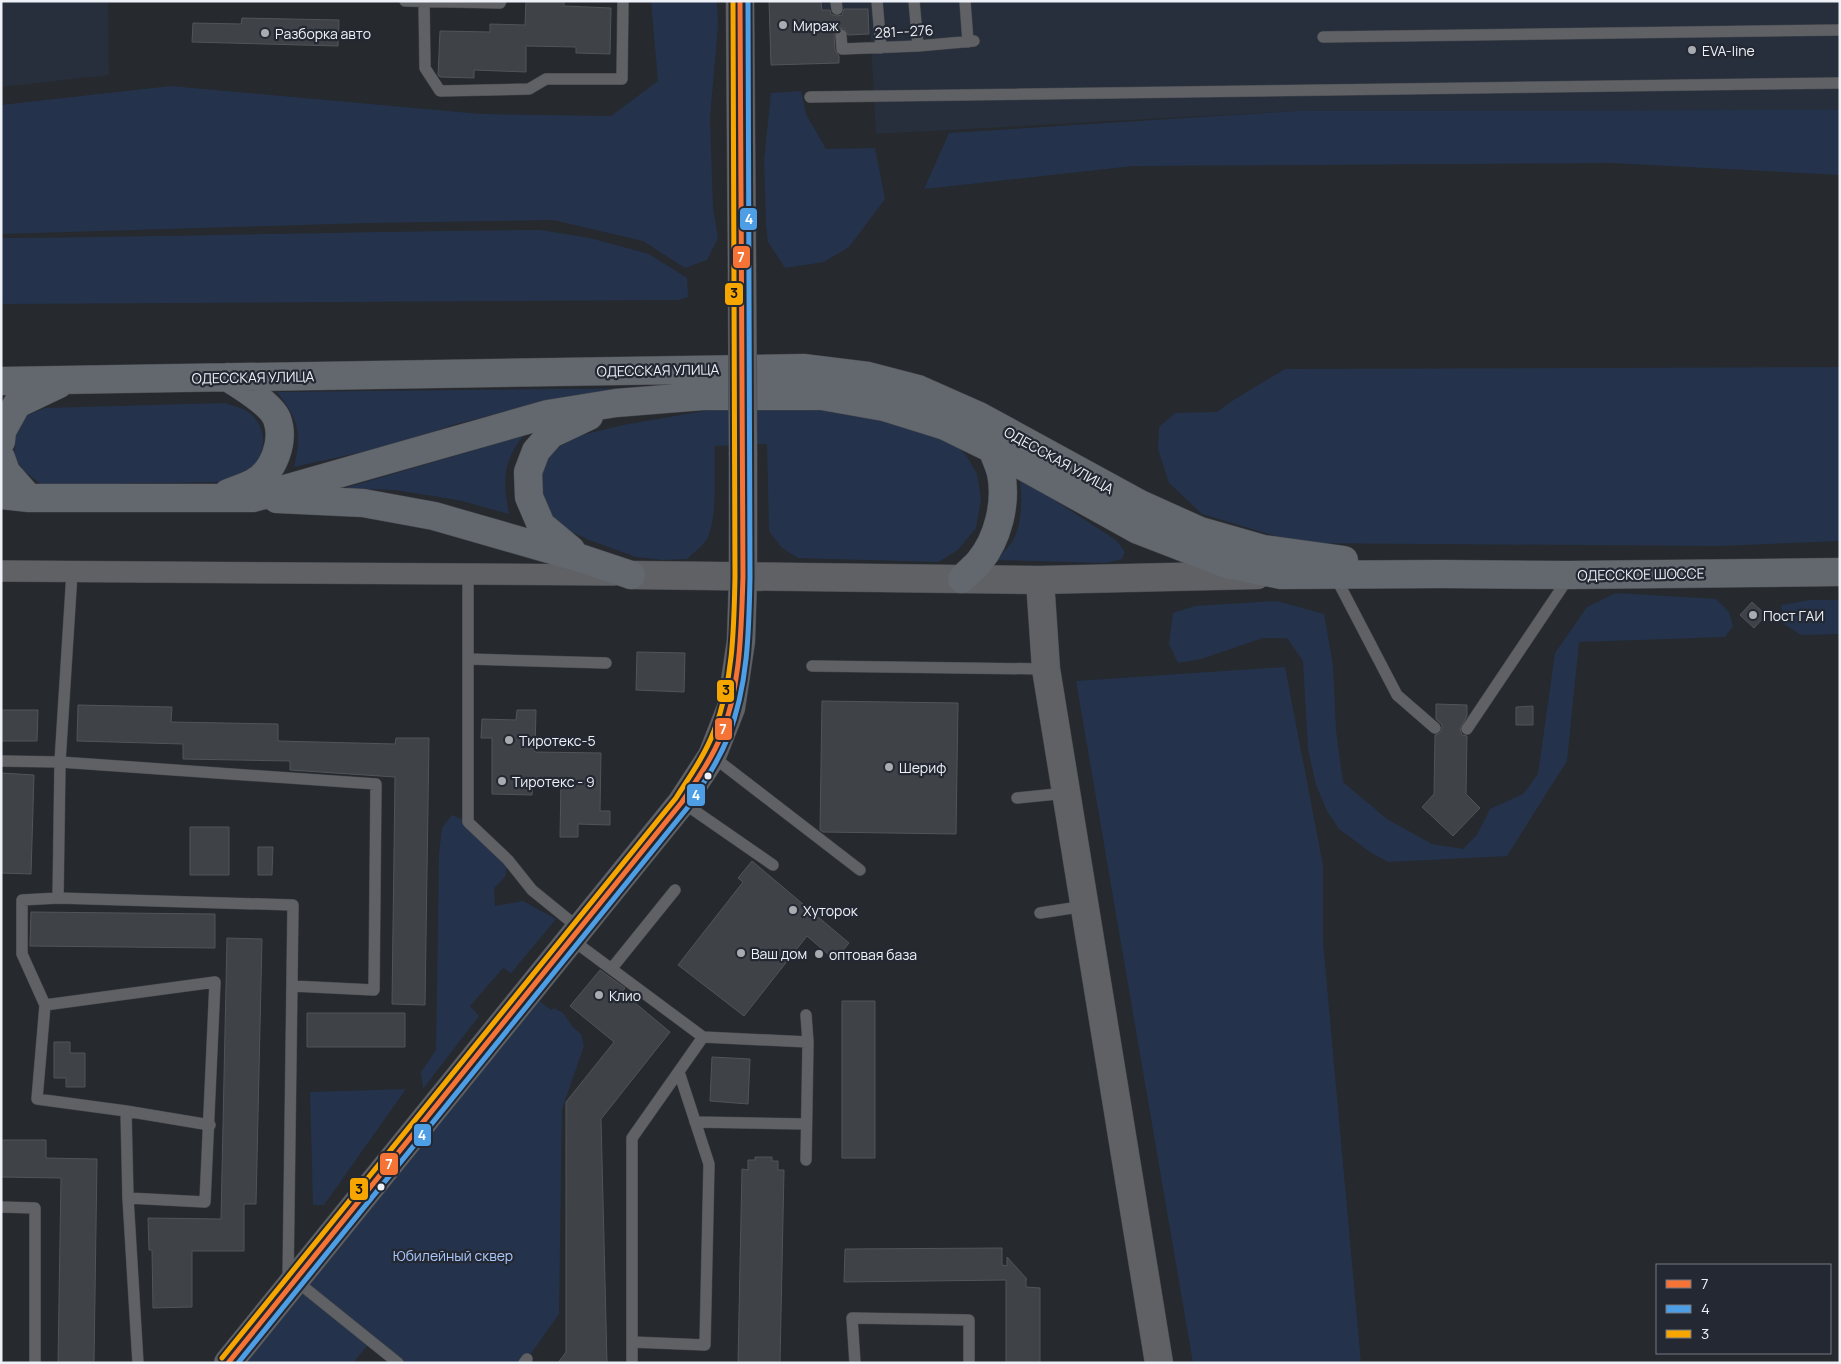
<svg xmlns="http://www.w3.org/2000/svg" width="1841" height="1364" font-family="Manrope,sans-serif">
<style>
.built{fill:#272f3d}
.green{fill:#24334b}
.building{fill:#3f4246;stroke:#515458}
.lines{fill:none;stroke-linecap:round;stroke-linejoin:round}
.service-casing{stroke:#44474b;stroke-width:12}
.minor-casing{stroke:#44474b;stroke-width:22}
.tertiary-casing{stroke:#44474b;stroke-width:29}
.primary-casing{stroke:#44474b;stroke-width:29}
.service{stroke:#5f6165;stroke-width:11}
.minor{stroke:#5f6165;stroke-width:21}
.tertiary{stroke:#5f6165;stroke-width:28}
.primary{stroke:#63686f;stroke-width:28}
.tertiary-bridge-casing{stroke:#44474b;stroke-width:29;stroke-linecap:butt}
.tertiary-bridge{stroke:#5f6165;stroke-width:28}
.bus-1-casing{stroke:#232832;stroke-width:9}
.bus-2-casing{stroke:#232832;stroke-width:9}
.bus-3-casing{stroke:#232832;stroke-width:9}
.bus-1{stroke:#f57335;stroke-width:5}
.bus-2{stroke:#4d9ee5;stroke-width:5}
.bus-3{stroke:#f7a600;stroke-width:5}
.poi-dot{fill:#a8acb1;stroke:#232832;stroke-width:2}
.bus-dot{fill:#eef2f8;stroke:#232832;stroke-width:2}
.labels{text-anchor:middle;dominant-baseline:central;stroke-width:4.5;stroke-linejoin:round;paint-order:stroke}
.poi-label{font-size:14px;fill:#eef2f8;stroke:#232832;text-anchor:start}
.street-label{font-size:14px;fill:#eef2f8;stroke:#232832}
.park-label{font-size:14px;fill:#abc8fc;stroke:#232832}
.line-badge{stroke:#232832;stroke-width:2}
.badge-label{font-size:14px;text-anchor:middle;font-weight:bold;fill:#fff}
.pale-badge-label{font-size:14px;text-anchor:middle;font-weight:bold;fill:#111}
</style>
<rect width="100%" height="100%" fill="#26292e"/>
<!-- built -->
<path class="built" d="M1,1H108L109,75L1,87Z
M823,1H1840V110L1296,111L876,134L869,9H823Z"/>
<!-- green -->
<path class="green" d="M651,1H717L718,25L710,118L713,208L718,238L707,260L685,268L643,241L553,220L367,223L1,234V105L171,86L481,114L611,116L658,81Z
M801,91L806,114L826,149L875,148L885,199L849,247L824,262L785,268L768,242L766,225L764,160L771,93Z
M1840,110V175L1611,163L1133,166L924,189L949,133L1296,111Z
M540,230L590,238L649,254L687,278L688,297L679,300L1,304V238C181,237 361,231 540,230Z
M1840,367V541L1718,546L1299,543L1202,514L1169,483L1158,449L1159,427L1175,413L1217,412L1232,401L1285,369Z
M661,388L551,400L456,424L394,445L294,467C302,433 299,420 277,392Z
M225,403C232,406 244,408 250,413C272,432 265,464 240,477C235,479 230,481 225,482L42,485L24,471L14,457L15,434L25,416L45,408Z
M766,409L841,411L912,427L946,437L966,455L977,474L981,499L976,528L958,550L938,562L798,558L782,548L769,531L767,444L715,446C714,470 718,518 707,539C703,546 693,553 687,559L663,560L636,557L589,540L568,530L549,515L540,489L542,467L556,448L578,436L623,425L710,410Z
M523,436C502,463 503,482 509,514L458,500L395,490L345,488Z
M1020,478L1116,540L1125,552L1122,559L1107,563L996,560C1001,554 1008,548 1012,542C1023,524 1022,499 1020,478Z
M1616,593L1716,599L1729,612L1733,626L1725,637L1579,642L1567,761L1507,856L1388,862L1370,852L1339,829L1327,811L1316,785L1308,749L1303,661L1287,638H1263L1201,659L1178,663L1169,644L1173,613L1195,606L1277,601L1324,614L1333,665L1336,730L1343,782L1387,819L1432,844L1463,849L1477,835L1490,809L1523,794L1538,774L1555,653L1587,607Z
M1810,600H1840V634L1801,635L1784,624L1781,605Z
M1285,667L1323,865V942L1361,1363H1193L1076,681Z
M452,815L468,822L508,860L505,877L494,888L495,906L523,901L556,919L511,973L503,968L470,1006L479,1016L423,1089L421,1072L436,1050L439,854L442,828Z
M528,992L551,1010L554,1008L563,1013L573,1027L581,1034L584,1046L562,1109L559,1314L527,1359L524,1363H398L371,1341L353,1363H228Z
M406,1089L324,1205H313L310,1092Z"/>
<!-- building -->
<path class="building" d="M526,1H564V6L611,8L610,54L576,53V47L526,46V72L474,70V78L440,77L438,75L440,31L490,32V24L525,25Z
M769,1H821L822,10H830L831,14L837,16L842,15L844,9H868L869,34L848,35L844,28L836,29L834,35L835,50L839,56V63L771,65Z
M242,18L339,20L338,46L192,42L193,23L241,24Z
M1752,602L1766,615L1754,628L1740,615Z
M637,652L685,653L684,692L636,690Z
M822,701L958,703L956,834L823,832L820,830Z
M1436,704L1467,705V716L1460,729L1462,735L1467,736L1466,794L1480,808L1453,836L1422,807L1434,794L1435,735L1440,733L1442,729V725L1436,719Z
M78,705L172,707L171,722L278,724V741L395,744L396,738H429L425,1005L392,1004L395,777L290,770V761L183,759V744L77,741Z
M1533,706V725H1516V707Z
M1,710H38L37,741H1Z
M517,710H536L535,752L601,753L600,811H610V825L578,824V837H560L561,781L533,780L532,795L492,794V738H481L482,719L516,720Z
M1,773L34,775L31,874L1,873Z
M190,827H229V875H190Z
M258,847H273L272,875H258Z
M752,861L849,943L835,960L807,936L744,1016L678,965L743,882L738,878Z
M31,912L215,914V948L30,946Z
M227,938L262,939L256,1204H244V1251H192V1307L153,1308L152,1250H149L148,1218L221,1219Z
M600,970L625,988L622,992L670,1032L601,1119L607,1363H558L566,1352V1102L614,1042L570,1006Z
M842,1001H875V1158H842Z
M307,1013H405V1047H307Z
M54,1042H70V1053H85V1087H66V1078H54Z
M712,1057L750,1059L748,1104L710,1101Z
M1,1140H46V1158L97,1159L94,1363H58L61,1178L1,1177Z
M755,1157H772V1161H778V1170H784L780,1363H738L742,1169L748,1170V1160H755Z
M1002,1248V1265L1007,1266V1257L1027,1279H1026V1287L1040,1288V1363H1006V1280L844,1282L845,1249Z"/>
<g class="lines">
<defs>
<path id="service" d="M405,1L500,3L501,1
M836,1L837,9
M877,1L881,48
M914,1L918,46
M965,1L968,42
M424,2L425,68L440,91L529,89L546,79H622L623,1
M841,35L842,49L918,46L974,41
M1323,37L1840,30
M810,97L1840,83
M468,574V822L508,860L532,890L580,929
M1335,576L1397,695L1435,728
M468,659L606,663
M812,666L1046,669
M1467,729L1569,577
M712,756L860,870
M1,761L60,762L376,784L374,990L292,986
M1017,798L1067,793
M682,802L773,865
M58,898L60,762L72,573
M1040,913L1085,906
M571,939L703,1037L808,1042
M612,968L675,890
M45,1005L215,982L205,1202L128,1198
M126,1111L210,1125
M695,1122L806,1124
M806,1160L808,1042L806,1015
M1,1207L35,1208V1363
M295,1280L398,1363
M632,1342L705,1345L709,1164L679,1072
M138,1363L128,1198L126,1111L37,1099L45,1005L22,954V900L58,898L293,905L288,1282
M524,1363L527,1359
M632,1363V1138L703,1037
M855,1363L852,1318L969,1320V1363"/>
<path id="minor" d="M1,571L614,575"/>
<path id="tertiary" d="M740,1L742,264
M631,575L1040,580L1257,575
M1040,580L1046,669L1159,1363
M228,1363L682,802L712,756L731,708L741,641L743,577V455"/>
<path id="primary" d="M227,377C240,385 272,405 277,419C285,441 274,472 253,483C245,487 236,490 228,493
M1,381L803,368L868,376L918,389L979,416L1140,504L1200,531L1263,549L1344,560
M1,441L2,431L17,404L59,384
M1,458L6,472L29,498
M1,495L29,498H253L548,414L616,403L703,396H822L884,407L945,426L992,449L1138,530L1226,564L1281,575L1442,574L1569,575L1840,572
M277,499L363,503L434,516L580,558L631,575
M571,550L541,525L529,497L528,472L536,451L551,434L589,416
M962,579C967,573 974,568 979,562C998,539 1007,503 1001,473C998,462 993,451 988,440"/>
</defs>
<!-- service casing -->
<use href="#service" class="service-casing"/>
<!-- minor casing -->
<use href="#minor" class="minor-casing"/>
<!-- tertiary casing -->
<use href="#tertiary" class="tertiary-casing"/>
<!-- primary casing -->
<use href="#primary" class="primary-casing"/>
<!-- service -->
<use href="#service" class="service"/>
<!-- minor -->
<use href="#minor" class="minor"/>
<!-- tertiary -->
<use href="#tertiary" class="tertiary"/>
<!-- primary -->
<use href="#primary" class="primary"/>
<defs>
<path id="tertiary-bridge" d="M742,264L743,455"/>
</defs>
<!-- tertiary-bridge casing -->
<use href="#tertiary-bridge" class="tertiary-bridge-casing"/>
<!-- tertiary-bridge -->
<use href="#tertiary-bridge" class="tertiary-bridge"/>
<defs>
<path id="bus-1" d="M228,1363L682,802C696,781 711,760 721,736C741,686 741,630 743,577L740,1"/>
<path id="bus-2" d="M238,1363L688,807C703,784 718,762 728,737C748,686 749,631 750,577L748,1"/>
<path id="bus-3" d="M222,1358L676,798C690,776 705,755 714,731C733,682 734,629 735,577L733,1"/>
</defs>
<!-- bus-1 casing -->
<use href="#bus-1" class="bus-1-casing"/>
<!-- bus-2 casing -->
<use href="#bus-2" class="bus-2-casing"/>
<!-- bus-3 casing -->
<use href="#bus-3" class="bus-3-casing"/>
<!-- bus-1 -->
<use href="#bus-1" class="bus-1"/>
<!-- bus-2 -->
<use href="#bus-2" class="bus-2"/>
<!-- bus-3 -->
<use href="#bus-3" class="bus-3"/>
</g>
<!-- markers -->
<g class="poi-dot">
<circle cx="783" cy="25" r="5"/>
<circle cx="265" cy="33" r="5"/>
<circle cx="1692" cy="50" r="5"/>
<circle cx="1753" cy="615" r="5"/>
<circle cx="509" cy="740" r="5"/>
<circle cx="889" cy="767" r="5"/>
<circle cx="502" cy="781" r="5"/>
<circle cx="793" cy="910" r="5"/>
<circle cx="741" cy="953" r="5"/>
<circle cx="819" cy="954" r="5"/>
<circle cx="599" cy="995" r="5"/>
</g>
<g class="bus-dot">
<circle cx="708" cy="776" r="4.5"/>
<circle cx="381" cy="1187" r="4.5"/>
</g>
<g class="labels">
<!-- poi labels -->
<g class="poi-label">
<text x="793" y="25">Мираж</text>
<text x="275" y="33">Разборка авто</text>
<text x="1702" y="50">EVA-line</text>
<text x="1763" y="615">Пост ГАИ</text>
<text x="519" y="740">Тиротекс-5</text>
<text x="899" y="767">Шериф</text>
<text x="512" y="781">Тиротекс - 9</text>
<text x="803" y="910">Хуторок</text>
<text x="751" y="953">Ваш дом</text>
<text x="829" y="954">оптовая база</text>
<text x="609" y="995">Клио</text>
</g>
<!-- street labels -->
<g class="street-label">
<text transform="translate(904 31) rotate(-3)">281---276</text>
<text transform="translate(658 370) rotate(-1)">ОДЕССКАЯ УЛИЦА</text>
<text transform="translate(253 377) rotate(-1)">ОДЕССКАЯ УЛИЦА</text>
<text transform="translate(1059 460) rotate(29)">ОДЕССКАЯ УЛИЦА</text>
<text transform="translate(1641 574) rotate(-1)">ОДЕССКОЕ ШОССЕ</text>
</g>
<!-- park labels -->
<g class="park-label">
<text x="453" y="1255">Юбилейный сквер</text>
</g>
</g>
<g class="line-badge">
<rect x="739" y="207" width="19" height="24" rx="5" fill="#4d9ee5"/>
<rect x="732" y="245" width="19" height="24" rx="5" fill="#f57335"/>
<rect x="724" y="282" width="20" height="24" rx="5" fill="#f7a600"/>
<rect x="716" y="679" width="19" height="24" rx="5" fill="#f7a600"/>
<rect x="714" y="717" width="19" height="24" rx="5" fill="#f57335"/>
<rect x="686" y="783" width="20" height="24" rx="5" fill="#4d9ee5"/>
<rect x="413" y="1123" width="19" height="24" rx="5" fill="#4d9ee5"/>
<rect x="379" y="1152" width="20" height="24" rx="5" fill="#f57335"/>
<rect x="349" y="1177" width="20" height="24" rx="5" fill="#f7a600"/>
</g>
<g class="badge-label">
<text x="749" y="224">4</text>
<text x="741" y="262">7</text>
<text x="723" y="734">7</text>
<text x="696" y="800">4</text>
<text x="422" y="1140">4</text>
<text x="389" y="1169">7</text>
</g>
<g class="pale-badge-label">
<text x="734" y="298">3</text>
<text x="726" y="695">3</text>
<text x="359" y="1194">3</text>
</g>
<!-- border -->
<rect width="1841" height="1364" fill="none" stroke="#eef2f8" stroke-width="5"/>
<!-- legend -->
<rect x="1656" y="1264" width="175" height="90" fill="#232832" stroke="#747981"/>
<rect x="1666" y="1280" width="25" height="8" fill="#f57335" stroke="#747981"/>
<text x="1701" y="1289" font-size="15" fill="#eef2f8">7</text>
<rect x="1666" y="1305" width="25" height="8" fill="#4d9ee5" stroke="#747981"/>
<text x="1701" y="1314" font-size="15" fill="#eef2f8">4</text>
<rect x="1666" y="1330" width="25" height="8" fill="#f7a600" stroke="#747981"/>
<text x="1701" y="1339" font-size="15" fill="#eef2f8">3</text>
</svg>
